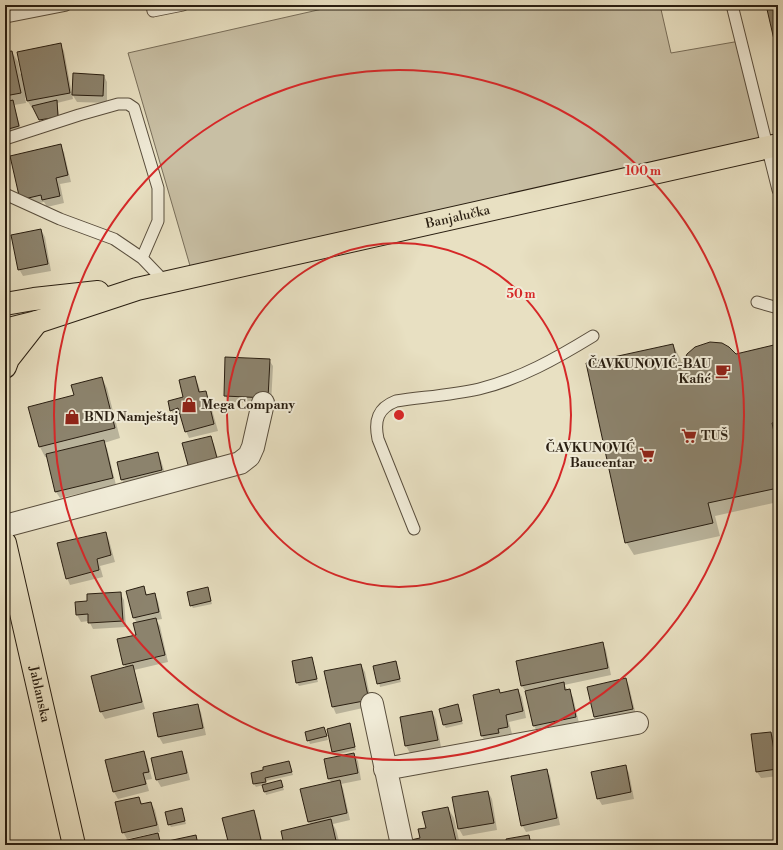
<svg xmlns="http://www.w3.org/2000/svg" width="783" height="850" font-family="'Libre Bodoni',serif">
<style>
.green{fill:#c8bfa4;stroke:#786e5a}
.shadow{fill:#0003}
.building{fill:#8c836d;stroke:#291e11}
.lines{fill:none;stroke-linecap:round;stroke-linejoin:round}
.lane-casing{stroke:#594e3d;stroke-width:13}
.street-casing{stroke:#594e3d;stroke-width:24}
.primary-casing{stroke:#291e11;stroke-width:24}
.lane{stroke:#f0ebd7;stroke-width:11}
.street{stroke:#f0ebd7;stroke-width:22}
.primary{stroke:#e8e0c2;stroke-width:22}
.ring{fill:none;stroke:#d62828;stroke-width:2}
.labels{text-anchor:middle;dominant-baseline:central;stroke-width:4;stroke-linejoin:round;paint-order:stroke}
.street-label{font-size:13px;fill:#291e11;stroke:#f0ebd7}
.poi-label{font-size:13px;font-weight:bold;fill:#291e11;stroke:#f0ebd7;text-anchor:start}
.centre{fill:#d62828;stroke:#f0ebd7;stroke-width:2}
.ring-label{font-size:12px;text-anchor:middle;font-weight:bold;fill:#d62828;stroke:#f0ebd7;stroke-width:4;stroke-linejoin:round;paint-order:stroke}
</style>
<rect width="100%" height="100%" fill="#e8e0c2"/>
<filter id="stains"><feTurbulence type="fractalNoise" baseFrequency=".005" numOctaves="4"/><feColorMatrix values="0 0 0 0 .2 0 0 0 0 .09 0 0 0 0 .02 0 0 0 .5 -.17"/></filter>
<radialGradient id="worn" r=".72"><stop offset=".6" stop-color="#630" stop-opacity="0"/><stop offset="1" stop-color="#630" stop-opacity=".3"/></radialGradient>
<!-- green -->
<path class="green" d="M340,5H660L671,53L740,41L767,148L193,276L128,53Z"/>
<!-- shadow -->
<path class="shadow" d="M60,45L64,51L72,94L104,76L107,82V103L77,102L72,94L73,99L57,103L60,120L42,123L34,107L32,108L25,97L26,103L14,105L22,133L5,138V53L12,52L18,62L20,74Z
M60,146L64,152L71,182L60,184L64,203L47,207L44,202L25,206L21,200Z
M41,230L45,237L51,271L23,276L19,269Z
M673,345L680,358L682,364L736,355L778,345V502L715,516L720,536L634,555L626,542Z
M269,360L273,366L271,404L228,402L225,395Z
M194,377L198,384L201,393L205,392L209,399L218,431L189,438L186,431L181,415L175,417L171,410L184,397Z
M102,378L107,388L120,438L104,443L107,448L116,485L60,498L56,492L47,457H45L40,447L30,408L75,396Z
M210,437L214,444L223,476L196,483Z
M157,453L161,460L166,477L126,487L122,480L118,463Z
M105,533L109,540L115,562L100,566L103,577L70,585L67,578Z
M143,588L148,596L154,594L158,601L162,619L156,620L160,626L168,662L134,670L145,709L105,719L101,712L126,668L124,664L137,635V623L134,618Z
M208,588L212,604L193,608L191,605Z
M120,593L124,600L126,627L93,629L89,621L81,622L77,615L76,603L88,602Z
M602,643L606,650L611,675L564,685L573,697L579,723L538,733L534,726L526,692L522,686Z
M312,658L318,682L299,686L297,683Z
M396,662L401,682L380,687L375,667Z
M361,665L365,672L372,706L336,714L333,707L325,672Z
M626,679L629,686L636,715L598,723L594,717Z
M518,690L522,697L526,718L509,722L512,734L502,736V740L486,743L482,736L474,696L500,694Z
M197,705L201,712L206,735L163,744L159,737L154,714Z
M457,705L463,724L446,728L444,725Z
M432,712L436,719L441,747L410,753L406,746L401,718Z
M350,724L356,750L335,755L333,752Z
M324,728L328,740L310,744L306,733Z
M771,733L775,740L778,763V776L761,778L757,772Z
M143,752L147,759L152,779L146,780L149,791L118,799L114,792L106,761Z
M181,752L185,759L190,780L161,787L157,780L152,758Z
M354,754L358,761L361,780L341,784L343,788L350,820L333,824L336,830L340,845H285L311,825L309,822L332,783L329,779Z
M289,762L293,775L266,781L267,785L281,781L284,790L266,795L263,785L256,787L254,784L265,771Z
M625,766L629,773L634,799L602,805L598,798Z
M546,770L550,776L560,825L526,832L522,825Z
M488,792L492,799L497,830L463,836L459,829L454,798Z
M139,798L143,805L151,803L155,810L160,832L127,839L123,832Z
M448,808L454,818L460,845H408L421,839L427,828Z
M182,809L186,824L171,827L169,824Z
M253,811L257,818L263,845H230Z"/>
<!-- building -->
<path class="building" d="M766,5H778V57Z
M61,43L70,93L27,101L17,52Z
M12,51L21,93L5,96V52Z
M73,73L104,75L103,96L72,95Z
M13,100L19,126L5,130V102Z
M57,100L58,117L39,120L32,106Z
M61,144L68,175L56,178L60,196L42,200L41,195L20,200L10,156Z
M41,229L48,264L18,270L11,235Z
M710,342L722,343L729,347L736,354L778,344V422L772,423L778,449V488L708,503L713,523L625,543L586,363L673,344L678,364L683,363L687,354L695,347Z
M225,357L270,359L268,398L224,396Z
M195,376L199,392L206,391L214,424L185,432L178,408L170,411L168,401L183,397L179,380Z
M102,377L115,428L39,447L28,407L74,395L71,385Z
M211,436L220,469L191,476L182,443Z
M104,440L113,478L55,492L46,454Z
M158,452L162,470L121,480L117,462Z
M106,532L111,555L97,559L99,570L66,579L57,543Z
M144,586L146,595L155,593L159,612L133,618L126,591Z
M208,587L211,601L190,606L187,592Z
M121,592L123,621L88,623V614L76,615L75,602L87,601V594Z
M156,618L165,655L123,665L117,639L136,635L133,623Z
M603,642L608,668L521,686L516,661Z
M312,657L317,679L296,683L292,661Z
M396,661L400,679L377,684L373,666Z
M361,664L369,700L332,707L324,671Z
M133,665L142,702L100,712L91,676Z
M626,678L633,709L594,717L587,687Z
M564,682L565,690L570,689L576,717L533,726L525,691Z
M499,689L500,693L518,689L523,711L506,715L508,727L498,729L499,733L481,736L473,695Z
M198,704L203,728L158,737L153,713Z
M458,704L462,721L443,725L439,709Z
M432,711L438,740L405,746L400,717Z
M350,723L355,747L332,752L327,729Z
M324,727L327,736L307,741L305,732Z
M771,732L777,769L756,772L751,734Z
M144,751L149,772L143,773L146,784L113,792L105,760Z
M182,751L187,773L156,780L151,758Z
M354,753L358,773L328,779L324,759Z
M289,761L292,772L265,778L266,782L253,784L251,773L263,770V767Z
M626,765L631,792L597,799L591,772Z
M547,769L557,818L521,826L511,776Z
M281,780L283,787L264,792L262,785Z
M340,780L347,813L308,822L300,789Z
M488,791L494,823L458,829L452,797Z
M139,797L141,804L151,802L157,825L122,833L115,802Z
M448,807L457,845H407L406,841L420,838L418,829L426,828L422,812Z
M182,808L185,821L168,825L165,812Z
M254,810L261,840L238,845H229L222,818Z
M331,819L337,845H284L281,831Z
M158,833L161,845H124L123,841Z
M196,835L198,845H169L168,841Z
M529,835L531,845H507L506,839Z"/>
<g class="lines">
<defs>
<path id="lane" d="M152,5L153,11L183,5
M732,5L778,190
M5,17L66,5
M5,139L79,115L118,104H128L134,108L158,188V221L142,258
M5,194L60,219L114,239L142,258L165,282
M757,302L778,308
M414,529L378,439C374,420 378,408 396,401C423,397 452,395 479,389C520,379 557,358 593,336"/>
<path id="street" d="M5,526L240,463L249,456L253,447L263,403
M372,704L402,845
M385,769L637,723"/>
<g id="primary">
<path d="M5,304L34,299L98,292"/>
<path id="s1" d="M5,330L37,322L137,289L778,145"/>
<path d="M5,367L8,359L37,322"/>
<path id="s2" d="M5,543L74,845"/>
</g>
</defs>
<!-- lane casing -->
<use href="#lane" class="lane-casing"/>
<!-- street casing -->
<use href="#street" class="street-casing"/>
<!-- primary casing -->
<use href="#primary" class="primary-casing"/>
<!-- lane -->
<use href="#lane" class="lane"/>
<!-- street -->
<use href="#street" class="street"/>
<!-- primary -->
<use href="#primary" class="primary"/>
</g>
<!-- distance rings -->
<g class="ring">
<circle cx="399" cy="415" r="172"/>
<circle cx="399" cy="415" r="345"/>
</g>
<!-- icons -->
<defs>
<symbol id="cafe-bare" viewBox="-9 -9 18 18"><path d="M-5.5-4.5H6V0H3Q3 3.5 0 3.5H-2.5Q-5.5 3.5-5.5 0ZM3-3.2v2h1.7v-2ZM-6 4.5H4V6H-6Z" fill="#8f2418" stroke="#f0ebd7" stroke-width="2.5" paint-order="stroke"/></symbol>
<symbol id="shop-bare" viewBox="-9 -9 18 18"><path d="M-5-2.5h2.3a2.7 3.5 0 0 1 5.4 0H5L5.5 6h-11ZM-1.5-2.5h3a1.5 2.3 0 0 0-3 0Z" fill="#8f2418" stroke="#f0ebd7" stroke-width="2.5" paint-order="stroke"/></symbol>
<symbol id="supermarket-bare" viewBox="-9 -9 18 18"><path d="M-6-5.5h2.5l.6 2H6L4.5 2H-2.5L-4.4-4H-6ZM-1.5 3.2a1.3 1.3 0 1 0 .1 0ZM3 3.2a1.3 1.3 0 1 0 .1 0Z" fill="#8f2418" stroke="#f0ebd7" stroke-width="2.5" paint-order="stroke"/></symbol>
</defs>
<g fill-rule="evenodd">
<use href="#cafe-bare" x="712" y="360" width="22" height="22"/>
<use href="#shop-bare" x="178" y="394" width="22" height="22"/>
<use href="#shop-bare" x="61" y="406" width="22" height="22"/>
<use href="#supermarket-bare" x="678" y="425" width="22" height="22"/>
<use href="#supermarket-bare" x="636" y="444" width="22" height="22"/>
</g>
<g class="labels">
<!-- street labels -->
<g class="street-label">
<text stroke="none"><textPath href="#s1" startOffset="467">Banjalučka</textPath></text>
<text stroke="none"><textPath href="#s2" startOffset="155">Jablanska</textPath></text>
</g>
<!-- poi labels -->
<g class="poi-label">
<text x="711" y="364" text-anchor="end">ČAVKUNOVIĆ-BAU<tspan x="711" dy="15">Kafić</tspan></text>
<text x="201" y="405">Mega Company</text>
<text x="84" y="417">BND Namještaj</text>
<text x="701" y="436">TUŠ</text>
<text x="635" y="448" text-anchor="end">ČAVKUNOVIĆ<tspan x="635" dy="15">Baucentar</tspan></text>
</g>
</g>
<circle cx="399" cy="415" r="6" class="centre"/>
<g class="ring-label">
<text x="643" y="175">100 m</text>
<text x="521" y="298">50 m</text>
</g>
<!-- margin -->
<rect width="783" height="850" fill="none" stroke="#e8e0c2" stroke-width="20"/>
<rect x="6" y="6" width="771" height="838" fill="none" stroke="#291e11" stroke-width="2"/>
<rect x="10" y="10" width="763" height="830" fill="none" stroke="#291e11"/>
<rect width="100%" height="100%" filter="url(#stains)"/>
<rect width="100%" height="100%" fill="url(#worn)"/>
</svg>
